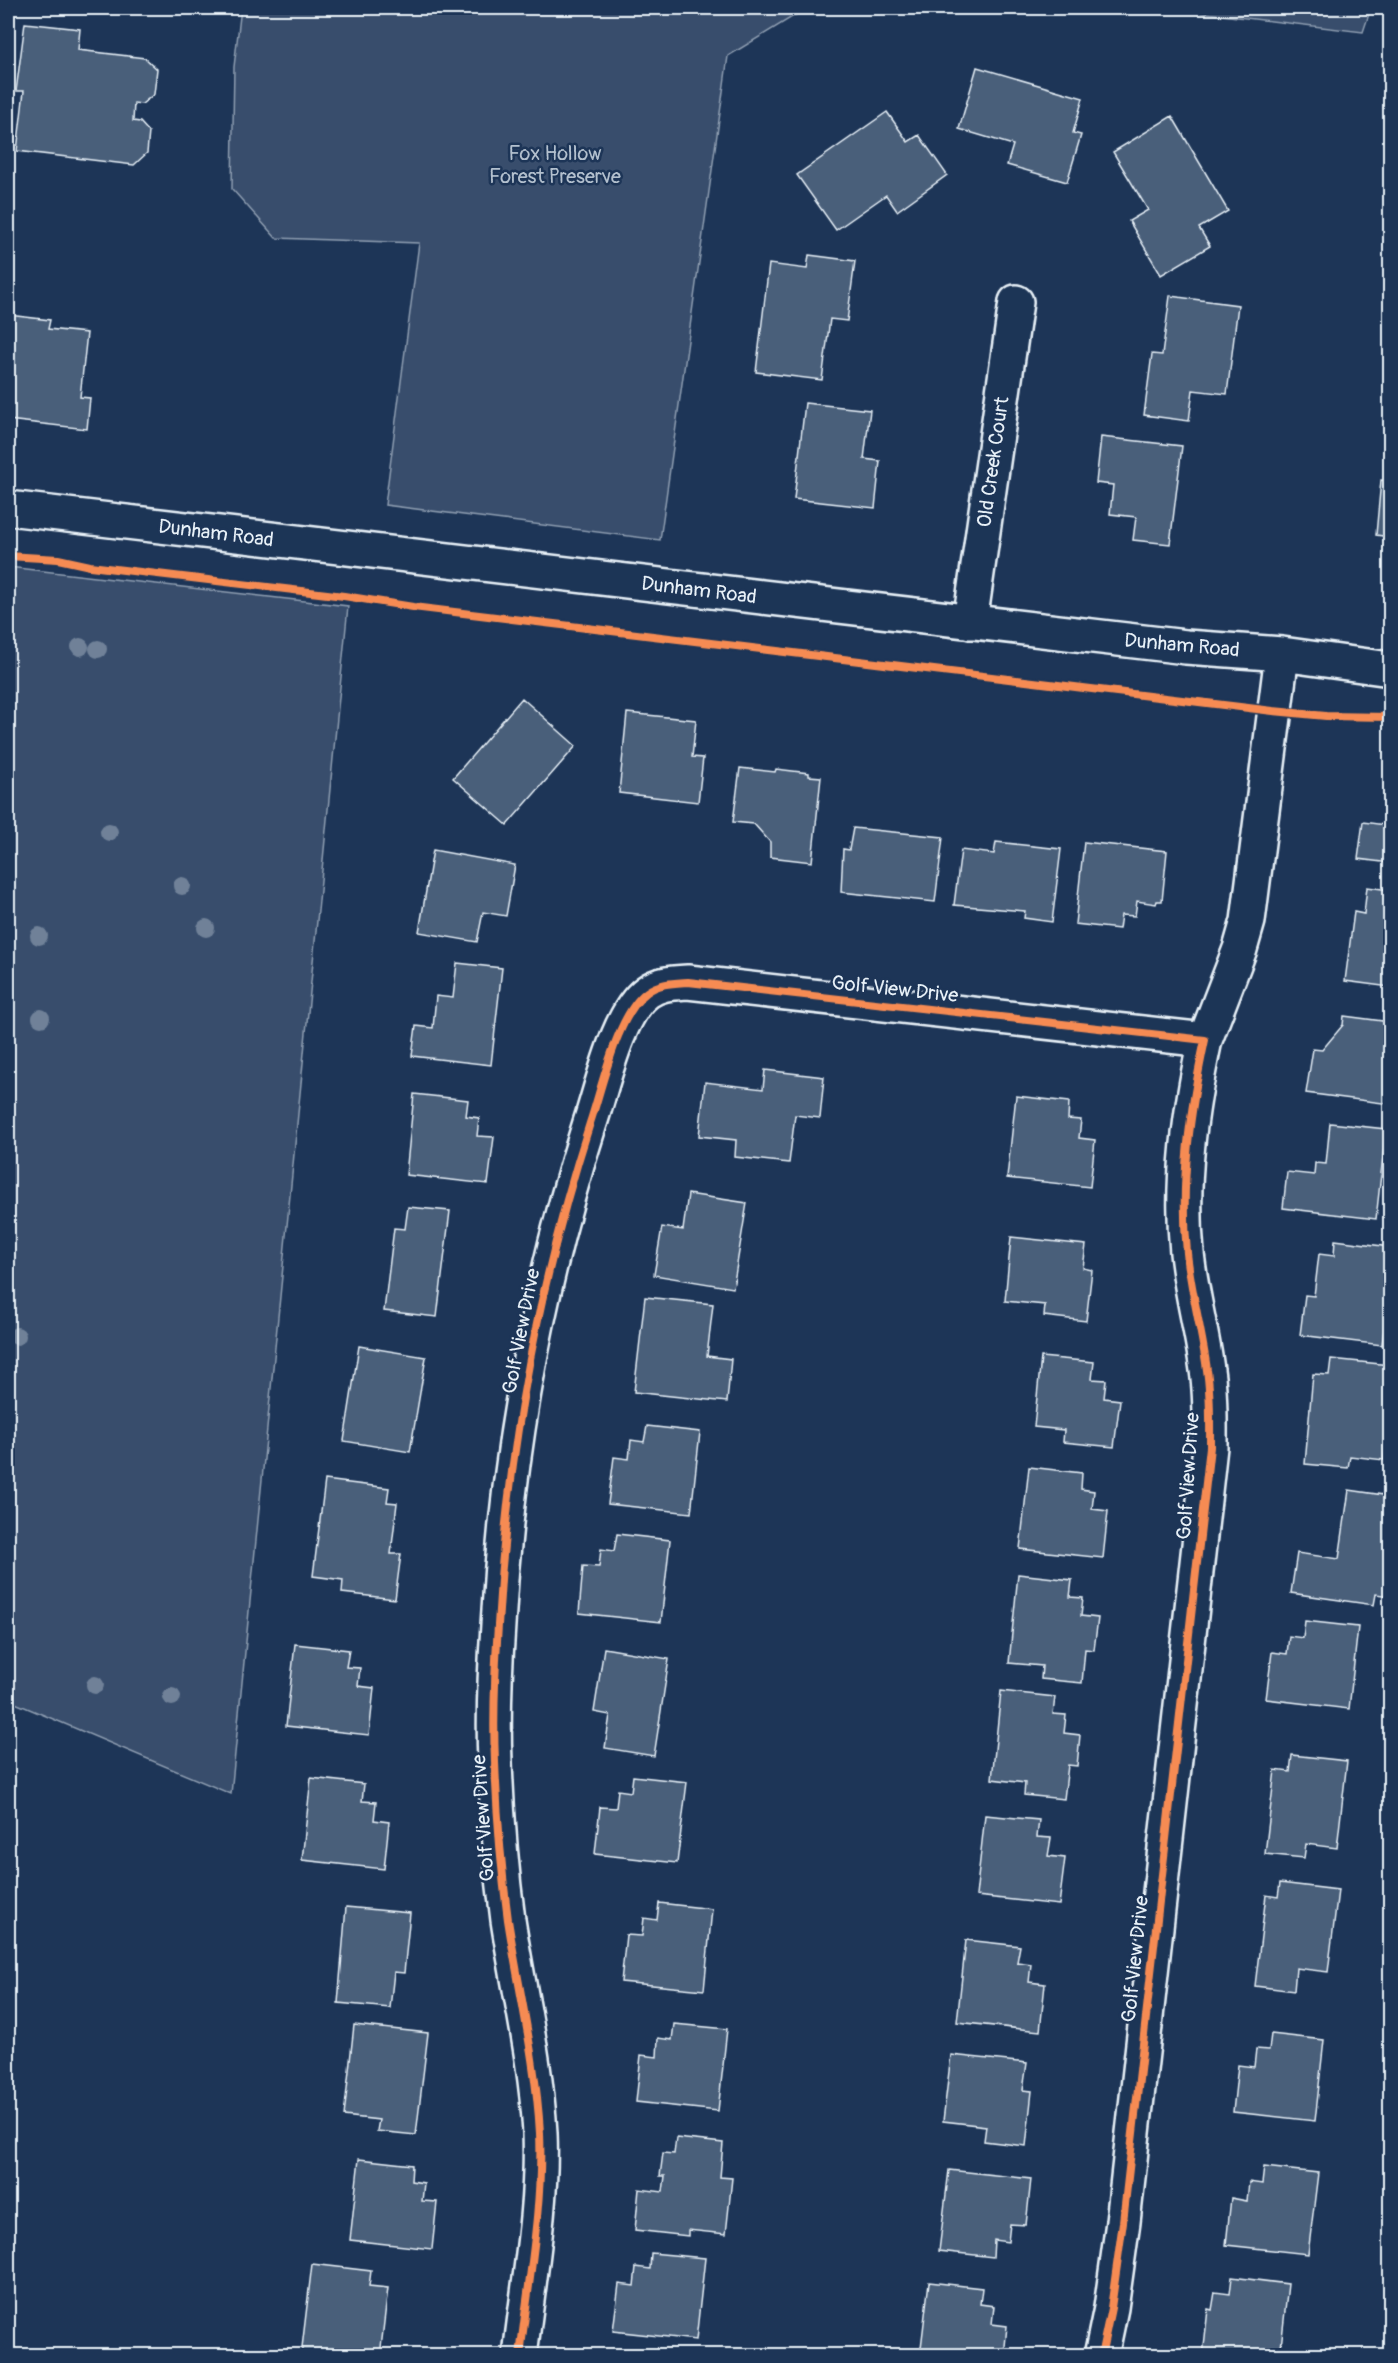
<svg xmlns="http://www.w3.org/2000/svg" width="1398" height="2363" font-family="Pangolin,sans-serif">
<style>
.green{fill:#374d6c;stroke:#909fb2;stroke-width:1.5}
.building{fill:#495e7a;stroke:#e8f1f8;stroke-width:1.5}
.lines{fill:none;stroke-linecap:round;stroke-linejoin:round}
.minor-casing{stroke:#e8f1f8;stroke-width:38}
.minor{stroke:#1d3557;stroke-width:33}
.cycleway-casing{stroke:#1d3557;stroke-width:11}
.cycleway{stroke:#f68b52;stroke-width:8}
.tree{fill:#708198}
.labels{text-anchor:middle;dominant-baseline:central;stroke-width:5;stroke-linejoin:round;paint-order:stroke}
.park-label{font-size:20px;fill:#b3c0ce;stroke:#1d3557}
.street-label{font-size:20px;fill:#e8f1f8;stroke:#1d3557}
</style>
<rect width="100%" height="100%" fill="#1d3557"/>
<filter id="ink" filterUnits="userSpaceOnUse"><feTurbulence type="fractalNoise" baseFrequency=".0167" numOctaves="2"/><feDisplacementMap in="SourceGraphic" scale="12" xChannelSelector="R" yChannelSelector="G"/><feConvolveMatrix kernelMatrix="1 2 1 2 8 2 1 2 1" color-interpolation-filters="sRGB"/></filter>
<g filter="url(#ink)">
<!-- green -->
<path class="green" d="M241,8H807L728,56L660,540L385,505L419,243L276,238L232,189L234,67Z
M1163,8H1371L1363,32Z
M8,567L348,606L231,1794L8,1700Z"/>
<!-- building -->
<path class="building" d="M25,23L80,29L78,50L145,58L157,69L154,94L142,104L134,103L133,121L140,122L149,132L147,153L134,165L17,151L24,91H16Z
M977,67L1083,98L1073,133L1081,135L1067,182L1007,165L1013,145L959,129Z
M887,112L908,142L919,135L947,175L897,211L886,195L836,230L797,175Z
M1172,116L1228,211L1199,228L1210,246L1161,275L1129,221L1148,210L1113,152Z
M809,255L855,261L847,321L830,319L822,380L756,372L769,264L807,269Z
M1170,296L1238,305L1227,394L1193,390L1189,421L1144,415L1152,354L1162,355Z
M8,315L50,320L48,329L87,333L80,397L90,398L87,429L8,420Z
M805,403L870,410L864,459L880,461L875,508L794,499Z
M1101,437L1182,446L1170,544L1133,540L1136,517L1110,514L1113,485L1096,483Z
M1381,480L1390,481V537L1376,535Z
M522,698L576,746L507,825L453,778Z
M627,713L696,720L692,757L703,758L698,802L619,793Z
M740,768L775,772L776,769L809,773V776L821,777L812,862L770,857V842L754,824L733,822Z
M1390,787V863L1358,859L1363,822L1385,825Z
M853,828L943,837L935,902L841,892L843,849L849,850Z
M996,842L1061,849L1052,922L1024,918L1025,911L954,905L961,850L994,854Z
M1084,842L1167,851L1162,901H1157L1156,904L1137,901L1135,916L1121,915L1119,929L1075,924Z
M433,850L515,865L506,916L483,912L477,942L419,932Z
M1367,887L1390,890V987L1345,981L1354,912L1364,914Z
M457,963L502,968L491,1065L412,1056L416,1026L433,1028L436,996L453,998Z
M1344,1016L1390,1022V1104L1306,1093L1313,1049L1322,1050L1343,1025Z
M765,1070L824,1077L820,1118L795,1115L789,1163L735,1157L736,1140L699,1136L705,1082L763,1089Z
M414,1094L468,1100L466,1116L479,1118L477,1136L494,1137L488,1184L406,1175Z
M1016,1096L1069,1102L1068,1119L1081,1120L1079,1138L1095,1140L1090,1187L1007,1178Z
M1330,1123L1386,1129L1376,1219L1283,1208L1287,1172L1314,1175L1315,1163L1326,1164Z
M688,1194L747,1203L733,1288L654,1275L662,1227L683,1230Z
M408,1207L450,1211L437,1317L384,1311L394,1228L405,1229Z
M1011,1237L1086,1245L1083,1268L1092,1270L1086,1321L1044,1316L1045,1305L1005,1301Z
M1335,1240L1390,1247V1281L1382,1345L1300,1335L1305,1295L1314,1296L1319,1254L1334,1256Z
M645,1297L713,1304L707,1356L731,1359L727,1402L634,1392Z
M359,1346L426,1357L410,1452L344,1441Z
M1041,1357L1094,1362L1092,1379L1106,1380L1104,1398L1120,1400L1114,1447L1063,1442L1064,1430L1034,1427Z
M1331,1359L1390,1365V1399L1384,1460L1350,1456L1348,1468L1305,1464L1313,1374L1329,1375Z
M647,1426L700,1432L691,1513L608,1504L614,1457L629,1459L631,1440L644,1442Z
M1029,1467L1082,1473L1081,1489L1094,1491L1092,1509L1108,1511L1103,1558L1020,1549Z
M325,1480L389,1488L387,1502L397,1503L391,1554H401L395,1599L342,1593L343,1580L313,1576Z
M1349,1490L1390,1496V1596L1376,1594L1374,1605L1291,1593L1297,1553L1339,1559Z
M617,1534L670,1540L661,1622L579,1613L583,1566L599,1567L601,1549L614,1551Z
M1018,1574L1072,1580L1070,1597L1083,1598L1081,1616L1098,1618L1094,1650L1085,1649L1082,1683L1041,1679L1042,1666L1009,1663Z
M1305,1621L1358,1627L1349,1709L1266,1699L1272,1652L1287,1654L1289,1636L1303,1638Z
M295,1644L349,1650L346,1667L360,1668L358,1686L374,1688L369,1735L286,1726Z
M604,1648L669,1659L654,1756L605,1748L610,1715L594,1712Z
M1001,1691L1055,1697L1053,1714L1066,1715L1064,1733L1080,1735L1077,1766L1068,1765L1064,1799L1024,1795L1025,1783L992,1779Z
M1292,1755L1347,1761L1337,1848L1306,1844L1304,1858L1265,1854L1275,1770L1290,1772Z
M633,1776L687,1782L677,1863L595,1854L600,1807L616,1808L618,1790L631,1792Z
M311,1778L364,1784L362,1801L376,1802L374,1820L389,1822L384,1869L302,1860Z
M985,1815L1039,1820L1037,1837L1051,1838L1048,1856L1065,1858L1059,1905L976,1896Z
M1280,1883L1338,1890L1328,1972L1296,1968L1294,1991L1255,1986L1266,1895L1278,1897Z
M659,1903L712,1909L704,1990L621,1982L626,1935L642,1936L644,1918L657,1920Z
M346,1907L410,1913L404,1973L394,1972L390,2008L338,2003Z
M966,1940L1020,1946L1017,1962L1031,1964L1029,1982L1045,1984L1040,2031L957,2022Z
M674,2024L727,2029L718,2111L636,2102L641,2055L657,2057L658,2038L672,2040Z
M354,2025L428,2033L416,2135L377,2131L379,2120L344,2116Z
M1271,2034L1324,2040L1315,2121L1233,2112L1238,2065L1254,2067L1256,2049L1269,2050Z
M951,2055L1027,2063L1023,2090L1032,2091L1026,2146L984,2141L986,2126L943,2121Z
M676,2138L723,2143L720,2177L732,2178L726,2234L688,2230V2236L635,2230L639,2189L663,2192L665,2176H660L663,2153L674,2154Z
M359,2159L412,2165L411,2181L424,2183L422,2201L437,2202L432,2249L350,2240Z
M1264,2167L1318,2173L1308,2254L1226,2245L1231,2198L1247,2201L1249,2182L1262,2184Z
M949,2170L1031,2179L1026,2225L1010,2224L1008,2242L994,2240L993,2257L939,2251Z
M651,2253L705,2258L696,2340L613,2331L619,2284L634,2286L636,2267L650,2269Z
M312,2264L371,2271L369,2286L388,2288L380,2356H301Z
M1232,2277L1288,2284L1280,2356H1203L1208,2309L1212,2310L1215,2292L1230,2294Z
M929,2282L982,2288L980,2304L994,2306L992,2324L1007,2326L1004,2356H920Z"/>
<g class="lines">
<defs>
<path id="minor" d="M8,508L1186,647L1282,654L1390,669
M970,622L1016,302
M1205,1040L1240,949L1248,921L1282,654
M520,2356C528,2285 543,2204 540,2133C536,2061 519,1991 508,1920C501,1867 497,1814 495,1762C493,1716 495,1670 498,1625C507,1455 538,1285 590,1123C602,1088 617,1014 647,992C659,983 673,983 688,982L1205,1040C1190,1110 1180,1181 1187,1253C1191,1292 1202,1331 1207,1370C1211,1396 1210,1422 1210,1447L1123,2222L1111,2308L1101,2356"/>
</defs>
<!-- minor casing -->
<use href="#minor" class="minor-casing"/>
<!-- minor -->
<use href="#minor" class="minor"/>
<defs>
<path id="cycleway" d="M8,556L58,559L90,566L344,596L413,607L1273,711L1326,716L1390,717
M520,2356C528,2285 543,2204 540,2133C536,2061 519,1991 508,1920C501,1867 497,1814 495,1762C493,1716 495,1670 498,1625C507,1455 538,1285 590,1123C602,1088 617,1014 647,992C659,983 673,983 688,982L1205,1040C1190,1110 1180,1181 1187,1253C1191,1292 1202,1331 1207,1370C1211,1396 1210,1422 1210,1447L1123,2222L1111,2308L1101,2356"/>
</defs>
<!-- cycleway casing -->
<use href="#cycleway" class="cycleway-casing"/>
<!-- cycleway -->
<use href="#cycleway" class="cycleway"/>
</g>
<!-- trees -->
<g class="tree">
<circle cx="80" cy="647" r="9"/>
<circle cx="98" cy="649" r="9"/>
<circle cx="109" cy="832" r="9"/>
<circle cx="182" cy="886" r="9"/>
<circle cx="206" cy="928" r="9"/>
<circle cx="39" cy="936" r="9"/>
<circle cx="41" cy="1018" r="9"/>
<circle cx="17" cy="1336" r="9"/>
<circle cx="95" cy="1685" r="9"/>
<circle cx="172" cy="1697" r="9"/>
</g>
</g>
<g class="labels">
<!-- park labels -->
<g class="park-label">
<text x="555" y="153">Fox Hollow<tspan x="555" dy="23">Forest Preserve</tspan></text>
</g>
<!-- street labels -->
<g class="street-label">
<text transform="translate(993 462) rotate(-82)">Old Creek Court</text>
<text transform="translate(216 533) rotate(7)">Dunham Road</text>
<text transform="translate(699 590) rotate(7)">Dunham Road</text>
<text transform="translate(1182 645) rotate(5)">Dunham Road</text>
<text transform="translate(895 989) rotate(6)">Golf View Drive</text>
<text transform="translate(521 1331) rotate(-79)">Golf View Drive</text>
<text transform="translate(1188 1476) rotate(-86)">Golf View Drive</text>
<text transform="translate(483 1818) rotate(-94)">Golf View Drive</text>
<text transform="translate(1135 1959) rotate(-84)">Golf View Drive</text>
</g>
</g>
<!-- margin -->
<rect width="1398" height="2363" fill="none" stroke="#1d3557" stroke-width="30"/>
<rect x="15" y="15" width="1368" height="2333" fill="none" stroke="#e8f1f8" stroke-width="2" filter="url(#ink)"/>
</svg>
